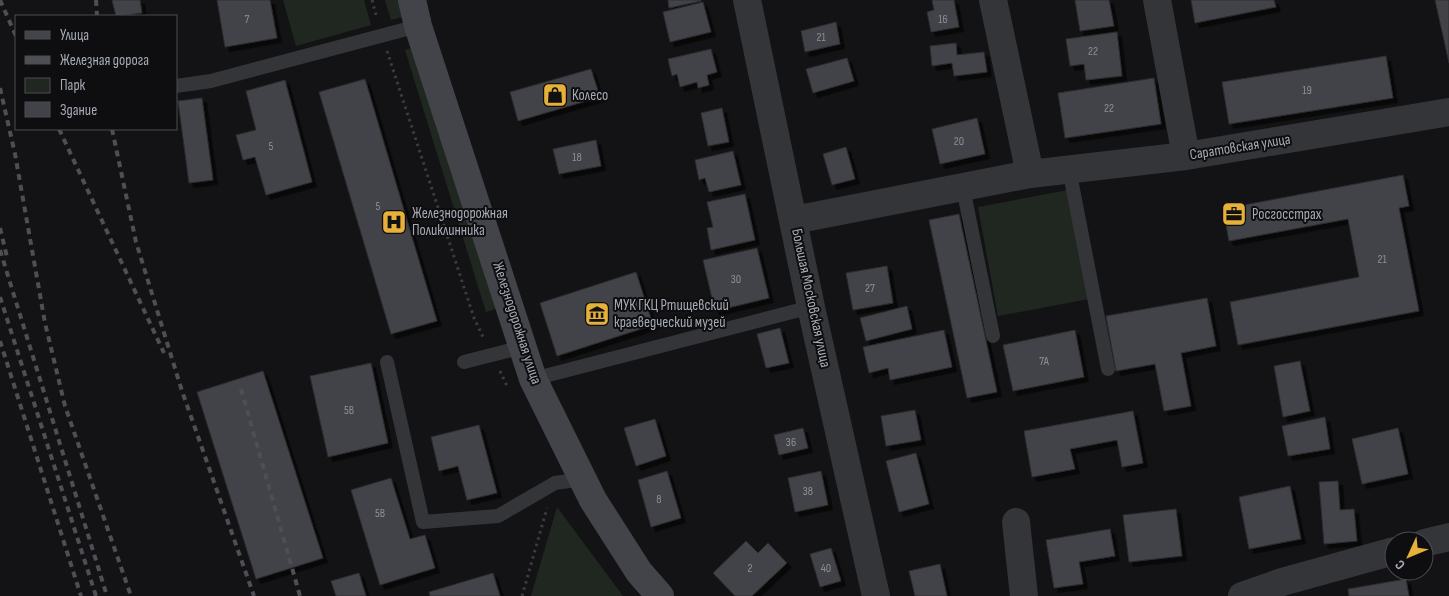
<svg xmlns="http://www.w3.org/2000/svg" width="1449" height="596" font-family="'Sofia Sans Condensed',sans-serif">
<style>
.green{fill:#202721}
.building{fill:#424348;stroke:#2d2d30;filter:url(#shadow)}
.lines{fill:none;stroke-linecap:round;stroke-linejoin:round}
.path{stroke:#3a3c40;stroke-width:3;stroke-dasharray:2.5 4;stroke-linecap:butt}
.lane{stroke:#343539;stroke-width:14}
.street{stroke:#343539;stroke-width:28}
.secondary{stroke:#424449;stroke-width:28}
.rail{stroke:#4d4f54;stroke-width:4;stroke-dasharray:6 5;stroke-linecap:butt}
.labels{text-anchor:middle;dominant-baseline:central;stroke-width:4;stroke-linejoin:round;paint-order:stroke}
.number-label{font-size:12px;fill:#8c9099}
.poi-label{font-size:15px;fill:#a5aab4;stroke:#0e0e10;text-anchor:start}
.street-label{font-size:15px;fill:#a5aab4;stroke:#0e0e10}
</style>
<defs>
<filter id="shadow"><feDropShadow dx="4.5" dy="4.5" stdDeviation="0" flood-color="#0009"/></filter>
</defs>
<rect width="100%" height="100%" fill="#131315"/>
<!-- green -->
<path class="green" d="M283,0H364L371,25L296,46Z
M385,0H402L406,16L391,20Z
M417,46L498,308L486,312L405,50Z
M1068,190L1089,299L998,316L978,207Z
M557,507L620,592L623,596H531Z"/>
<!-- building -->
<path class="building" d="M112,0H140L142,13L116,16Z
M217,0H270L277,38L225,47Z
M668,0H701V1L669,8Z
M932,0H954L959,27L931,32L927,12L934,10Z
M1075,0H1109L1114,26L1080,31Z
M1191,0H1274L1276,7L1195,23Z
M1435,0H1449V63Z
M703,2L711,32L670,42L663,12Z
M836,22L840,44L805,52L801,31Z
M1117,32L1122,76L1086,80L1084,64L1070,66L1066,39Z
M956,43L957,55L984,52L987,72L954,76L952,63L932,66L930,46Z
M711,49L717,72L707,75L709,85L698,88L697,82L680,87L677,74L672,76L668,59Z
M1386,56L1393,98L1229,124L1222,82Z
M847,58L854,81L813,93L806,69Z
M591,69L600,97L518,121L510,92Z
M1154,78L1161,124L1065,138L1058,93Z
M365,79L437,321L391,334L319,92Z
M285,80L312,182L266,195L255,157L243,160L236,135L256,130L246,91Z
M202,98L213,180L189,183L178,101Z
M722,108L729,142L708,146L701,113Z
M977,118L985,154L940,164L932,129Z
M596,140L601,166L559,174L553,149Z
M846,147L855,179L832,185L823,154Z
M733,151L741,185L709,192L705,178L699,180L695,160Z
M1403,175L1409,206L1399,208L1419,311L1238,345L1230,302L1359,277L1348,219L1229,241L1223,209Z
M745,194L755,240L711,250L707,228L713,227L707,202Z
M959,214L997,392L967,398L929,220Z
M757,248L769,298L715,311L703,260Z
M887,266L893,303L853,310L846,273Z
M636,272L653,325L557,356L540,303Z
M1207,298L1216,346L1181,353L1191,406L1164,411L1155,364L1116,371L1106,316Z
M907,306L912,329L866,341L860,318Z
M780,328L789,363L766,368L757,334Z
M944,330L952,367L890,380L888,368L869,373L863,347Z
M1075,330L1084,377L1013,391L1003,345Z
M1300,361L1310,411L1283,417L1274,366Z
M371,363L388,443L328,457L310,376Z
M263,371L323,558L256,579L197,392Z
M915,410L921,440L886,446L881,416Z
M1133,411L1143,463L1122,467L1117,440L1070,449L1075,469L1032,477L1024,431Z
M1325,417L1330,449L1288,456L1282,426Z
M655,419L666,456L636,466L624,428Z
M479,425L497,493L467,500L458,466L439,471L431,437Z
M803,428L808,448L779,455L774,435Z
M1398,428L1408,474L1362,484L1352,439Z
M916,453L929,504L899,512L886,461Z
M667,471L681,518L651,527L638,480Z
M821,471L828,505L795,512L788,478Z
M391,478L410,539L425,535L435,568L380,585L351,490Z
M1338,481L1340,510L1354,509L1357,541L1324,544L1319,482Z
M1290,486L1301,539L1249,549L1239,497Z
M1176,509L1182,556L1129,562L1123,515Z
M1110,529L1115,556L1079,562L1083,584L1054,588L1046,540Z
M746,541L758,553L768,543L787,563L752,596H735L713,573Z
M831,548L841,581L820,587L810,554Z
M940,564L947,596H915L909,571Z
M359,573L366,596H336L331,581Z
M493,573L500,596H430L429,592Z
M1406,579L1409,596H1349L1348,589Z"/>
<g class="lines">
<!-- path -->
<path class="path" d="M372,0L377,19
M387,51L474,318L484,339
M500,371L507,386
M522,596L547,508"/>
<!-- lane -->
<path class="lane" d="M176,86L211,81L418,26
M1069,169L1108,369
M963,188L993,336
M387,362L423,522L498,516L555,483L583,479
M464,362L523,347
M533,379L811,307"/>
<!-- street -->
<path class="street" d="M747,0L811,307L876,596
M993,0L1030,174
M1157,0L1186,156
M794,220L1030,174L1186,156L1449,112
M1016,522L1024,596
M1424,543L1449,537
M1242,596L1282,582L1394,551"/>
<!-- secondary -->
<path class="secondary" d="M412,0L418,26L533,379L593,500L639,572L660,596"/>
<!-- rail -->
<path class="rail" d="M0,0L16,36
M96,0L97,16
M0,88L15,154L45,323L65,406L131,596
M59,129L164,353
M112,129L136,242L182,391L254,596
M0,228L7,257
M0,250L107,596
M0,297L96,596
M0,341L81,596
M241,389L300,596"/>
</g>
<!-- icons -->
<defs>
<symbol id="shop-square" viewBox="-11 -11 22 22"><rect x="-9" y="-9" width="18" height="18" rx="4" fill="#e6b039" stroke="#0e0e10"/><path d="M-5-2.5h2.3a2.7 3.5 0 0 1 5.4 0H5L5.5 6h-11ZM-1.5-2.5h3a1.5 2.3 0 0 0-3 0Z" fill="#111"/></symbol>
<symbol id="office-square" viewBox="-11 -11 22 22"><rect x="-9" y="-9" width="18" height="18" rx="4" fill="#e6b039" stroke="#0e0e10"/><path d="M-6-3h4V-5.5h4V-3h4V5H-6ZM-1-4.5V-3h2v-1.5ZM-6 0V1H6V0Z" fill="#111"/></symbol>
<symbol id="hospital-square" viewBox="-11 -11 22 22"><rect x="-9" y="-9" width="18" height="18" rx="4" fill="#e6b039" stroke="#0e0e10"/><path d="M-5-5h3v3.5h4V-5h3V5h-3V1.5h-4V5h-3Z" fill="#111"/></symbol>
<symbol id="museum-square" viewBox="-11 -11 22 22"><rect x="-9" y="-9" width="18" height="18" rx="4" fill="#e6b039" stroke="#0e0e10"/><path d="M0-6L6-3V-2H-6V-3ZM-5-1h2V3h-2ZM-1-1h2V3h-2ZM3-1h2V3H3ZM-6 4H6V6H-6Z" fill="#111"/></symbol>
</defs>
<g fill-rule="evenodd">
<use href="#shop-square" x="541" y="81" width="28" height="28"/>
<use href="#office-square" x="1220" y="200" width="28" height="28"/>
<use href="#hospital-square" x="380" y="208" width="28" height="28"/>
<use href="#museum-square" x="583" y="300" width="28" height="28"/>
</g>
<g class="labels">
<!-- number labels -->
<g class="number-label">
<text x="247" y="19">7</text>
<text x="943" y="19">16</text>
<text x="821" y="37">21</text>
<text x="1093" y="51">22</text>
<text x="1307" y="90">19</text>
<text x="1109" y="108">22</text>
<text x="959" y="141">20</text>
<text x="271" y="146">5</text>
<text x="577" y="157">18</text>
<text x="378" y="206">5</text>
<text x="1382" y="259">21</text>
<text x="736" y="279">30</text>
<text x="870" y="288">27</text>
<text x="1044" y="361">7А</text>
<text x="349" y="410">5В</text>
<text x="791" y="442">36</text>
<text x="808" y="491">38</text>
<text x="659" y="499">8</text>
<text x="380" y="513">5В</text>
<text x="750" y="568">2</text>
<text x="826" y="568">40</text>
</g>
<!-- poi labels -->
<g class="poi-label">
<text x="572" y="95">Колесо</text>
<text x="412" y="213">Железнодорожная<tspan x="412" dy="17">Поликлинника</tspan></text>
<text x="1252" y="214">Росгосстрах</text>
<text x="614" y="305">МУК ГКЦ Ртищевский<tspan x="614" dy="17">краеведческий музей</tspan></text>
</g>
<!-- street labels -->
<g class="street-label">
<text transform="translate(1240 147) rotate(-9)">Саратовская улица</text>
<text transform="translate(811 298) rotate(78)">Большая Московская улица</text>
<text transform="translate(517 323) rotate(72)">Железнодорожная улица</text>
</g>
</g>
<!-- legend -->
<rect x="15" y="15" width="162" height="115" fill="#0e0e10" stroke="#4a4c52"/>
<rect x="25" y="31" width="25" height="8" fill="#424449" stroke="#4a4c52"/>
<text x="60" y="40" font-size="15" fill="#a5aab4">Улица</text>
<rect x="25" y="56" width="25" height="8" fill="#4d4f54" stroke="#4a4c52"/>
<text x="60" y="65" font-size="15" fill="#a5aab4">Железная дорога</text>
<rect x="25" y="78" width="25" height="15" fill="#202721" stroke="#4a4c52"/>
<text x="60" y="90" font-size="15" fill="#a5aab4">Парк</text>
<rect x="25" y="102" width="25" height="15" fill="#424348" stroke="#4a4c52"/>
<text x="60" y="115" font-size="15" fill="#a5aab4">Здание</text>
<!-- north arrow -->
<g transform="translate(1409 556) rotate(226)"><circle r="24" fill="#0e0e10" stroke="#4a4c52"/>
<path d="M0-4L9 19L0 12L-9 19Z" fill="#e6b039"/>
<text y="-8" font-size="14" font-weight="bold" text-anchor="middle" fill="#a5aab4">С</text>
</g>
</svg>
